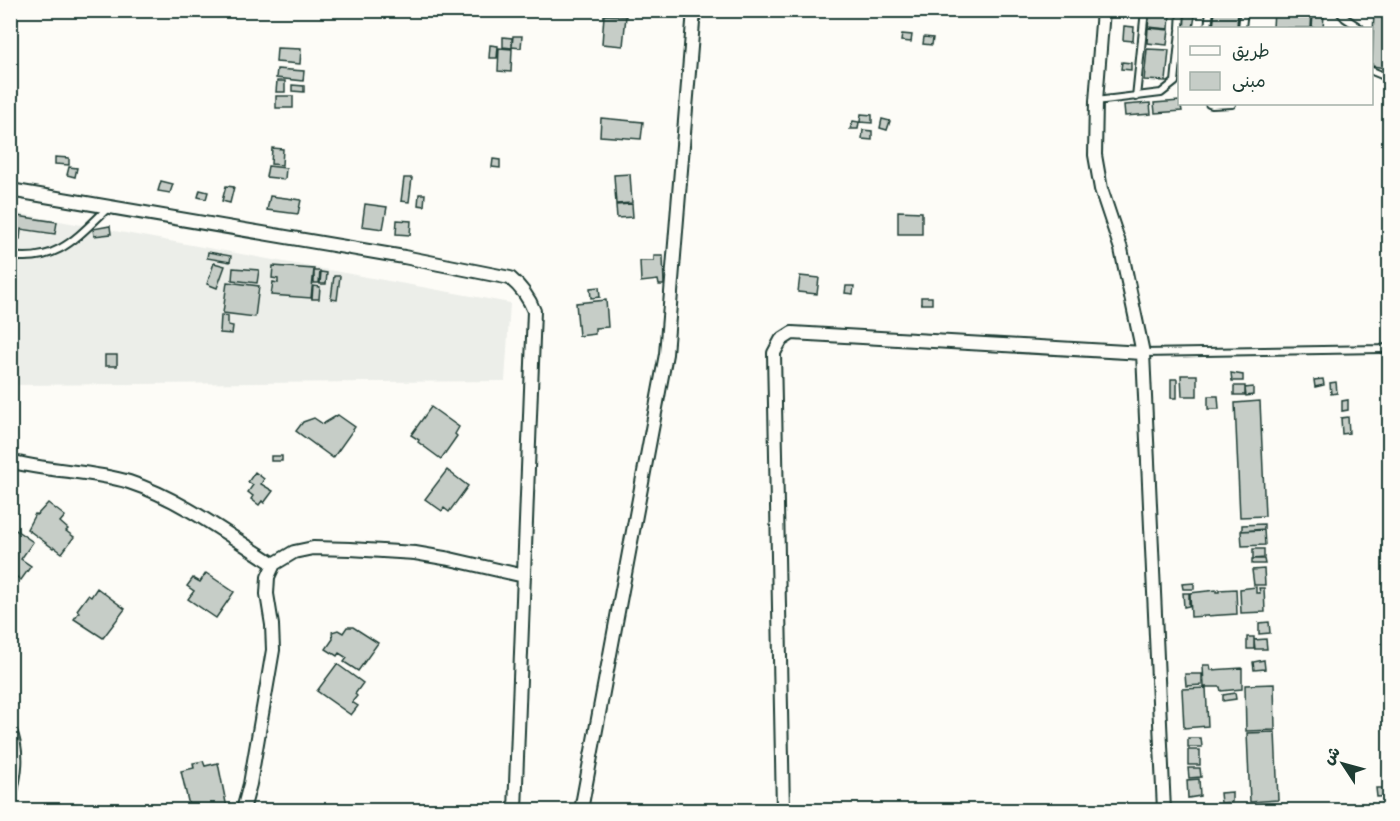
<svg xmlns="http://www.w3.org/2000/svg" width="1400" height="821" font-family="Mali,'Playpen Sans Arabic',sans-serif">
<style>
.built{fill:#eceee9}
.building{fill:#c6cdc7;stroke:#1f3d34;stroke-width:1.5}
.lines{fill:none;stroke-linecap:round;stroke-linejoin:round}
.lane-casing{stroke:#1f3d34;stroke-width:10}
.street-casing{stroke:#1f3d34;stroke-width:16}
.lane{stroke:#fdfcf7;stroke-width:6}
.street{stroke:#fdfcf7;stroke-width:12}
</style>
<rect width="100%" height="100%" fill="#fdfcf7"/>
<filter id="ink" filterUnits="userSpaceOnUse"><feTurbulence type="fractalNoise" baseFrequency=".0167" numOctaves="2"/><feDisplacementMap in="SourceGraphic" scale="12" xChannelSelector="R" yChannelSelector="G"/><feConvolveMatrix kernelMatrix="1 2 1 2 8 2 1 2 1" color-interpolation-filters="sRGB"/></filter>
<g filter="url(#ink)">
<!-- built -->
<path class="built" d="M10,212L510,303L505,381L11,385Z"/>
<!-- building -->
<path class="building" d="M1215,10H1238L1237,28H1213Z
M1274,10H1312L1311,28H1273Z
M1374,10H1390L1386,68L1372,66Z
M1150,12L1170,14L1169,29L1148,27Z
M604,15L626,16L623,46L602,44Z
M1185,15L1195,16L1193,28H1183Z
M1313,15H1324L1323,28H1312Z
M1124,26L1134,27L1133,41L1123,40Z
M1148,28L1169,30L1167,45L1147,43Z
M902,34L912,35L911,42L901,41Z
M513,36H522L521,48L512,47Z
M503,37L512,38V48L503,47Z
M924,37L933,38L932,45L923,44Z
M490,45L498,46L497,58H489Z
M277,48L301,49L300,64L276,62Z
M499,48L512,49L511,72L498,71Z
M1147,49L1169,50L1166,81L1144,80Z
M1122,62L1131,63V70L1121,69Z
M277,69L304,71L303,81L276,78Z
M277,81H285V92H276Z
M292,85L304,86V92L292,91Z
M276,96H293V108H276Z
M1180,101L1182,111L1155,113L1154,103Z
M1150,103L1151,114L1125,116L1124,105Z
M861,114L872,115V123L860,122Z
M601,118L643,122L641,139L600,136Z
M882,119L890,121L887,130L880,128Z
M853,121L859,122L858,129H850Z
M863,130L872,131V140L862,139Z
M272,148L283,149L282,165L271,164Z
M55,157L69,158V165L55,164Z
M493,159L500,160V168L492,167Z
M268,166L286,168L285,179L266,177Z
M69,167L77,168L75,177L67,175Z
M630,174L632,203L616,204L614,175Z
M404,178H412L409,202L401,201Z
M161,181L173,184L170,193L158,191Z
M226,186L234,187L230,203L222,201Z
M200,190L208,192L206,199L198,197Z
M419,194H425L424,206L418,205Z
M270,196L301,200L298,214L267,210Z
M365,204L387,207L383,229L362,226Z
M632,204L633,217L617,218L616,205Z
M898,211L922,212V234H898Z
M10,215L57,222L55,234L21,229L20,239L10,238Z
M397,220L411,221L410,235L396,234Z
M110,226L111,234L94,236L93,229Z
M208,252L231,256L230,262L207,258Z
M654,256H663L664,285H659L658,280L641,282L640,261H654Z
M214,263L225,266L217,288L207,284Z
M273,266L314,269L311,298L271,295L273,282L278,283V279L272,278Z
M233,268L259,270L257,283L232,280Z
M314,271H320L319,283H314Z
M321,272L327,273L326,284H320Z
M334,276H340L337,300L331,299Z
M800,276L819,278L817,294L798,292Z
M227,282L259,286L255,317L223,313Z
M313,286L320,287L319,299H312Z
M846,286H854L853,294L845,293Z
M599,287L600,297L591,298L590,288Z
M921,297H932V304H921Z
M606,300L608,327L595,328V334L579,336L576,303Z
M221,315L228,316V325L233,326L232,334L220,333Z
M105,355H117V366H105Z
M1231,373L1243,375V381H1232Z
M1181,375H1197V396H1182Z
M1171,379H1177V398H1171Z
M1323,379L1324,385L1315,387L1314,380Z
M1336,382L1337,393L1331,394L1330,383Z
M1234,386H1245V395H1234Z
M1253,387V395L1246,396L1245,388Z
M1208,396H1218L1219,409H1208Z
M1348,400V410L1342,411V401Z
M1260,401L1265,516L1240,517L1235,403Z
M431,407L459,427L455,434L457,436L441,459L418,442L419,440L411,435Z
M338,415L355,427L333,458L296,431L303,422L314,418L323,424Z
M1348,417L1349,433L1342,434L1341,418Z
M271,456H282V461H271Z
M447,470L468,486L449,512L444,508L442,511L425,499Z
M255,472L264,479L261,484L273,491L264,503L262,501L259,505L251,499L253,496L248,492L253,485L248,482Z
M48,503L65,516L60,522L68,529L66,531L74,537L62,553L54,547L53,548L27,529L35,514L37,515Z
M1264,524V529L1242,531V525Z
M10,526L33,542L21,559L31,566L21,580L10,572Z
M1264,530L1265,545L1242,546L1241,531Z
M1253,549H1264V558L1253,559Z
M1252,559H1264L1265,564H1252Z
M1264,569L1265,585H1254L1252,570Z
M206,573L234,592L216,618L188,599L194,591L187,586L193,578L200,582Z
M1194,583V589H1183L1182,584Z
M1256,587V593H1260L1259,588H1264L1265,612L1241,613L1240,589Z
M97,588L125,609L103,638L74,619L79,612L77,610L88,595L91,597Z
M1236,589L1237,614L1191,617L1190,593L1216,590V592H1219V590Z
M1183,593H1189V606L1184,607Z
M1269,622L1270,633L1259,634V623Z
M347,627H353L378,643L358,671L344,662L347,658L339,653L337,656L326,649L333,639L332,632L338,630L343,633Z
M1247,637H1254V649H1247Z
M1266,639L1267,649H1255L1254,640Z
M1264,660L1265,669L1254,670L1253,662Z
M337,664L363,683L355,694L357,696L352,702L358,706L351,715L317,691Z
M1203,665H1210L1211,670L1242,668V689L1221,691L1220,687H1204Z
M1185,674H1202V685L1186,686Z
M1274,684L1275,730L1246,731L1245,685Z
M1206,688L1208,726L1184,728L1182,689Z
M1235,693L1236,699L1223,701V695Z
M1275,732L1278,800L1250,802L1247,733Z
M1188,738H1201L1202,747H1188Z
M1188,750H1200V765H1188Z
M203,761L205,766L218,763L227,808L218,810H190L181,771L194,768L193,763Z
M1188,768H1200L1201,777L1189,778Z
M1199,779L1200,796L1188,798L1187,780Z
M1376,788H1388L1389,796L1377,797Z
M1232,792V802L1221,803L1220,793Z"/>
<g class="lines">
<defs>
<path id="lane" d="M1338,10L1345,18L1360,28
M1180,28L1181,10
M1208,28L1210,10
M1242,28L1244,10
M1372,71L1384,76L1390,72
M1136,97L1145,10
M1096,101L1161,93L1175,82L1180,31
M1209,104L1212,105L1232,104
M10,256C58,263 77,237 109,207
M10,274L16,257
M1143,353L1381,349L1390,347"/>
<path id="street" d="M1103,10L1096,101L1095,155L1101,189L1121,249L1143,353L1164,810
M10,190L404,257L510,278C521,287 529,298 534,311L515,810
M10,461C49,472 90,470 129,482C181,499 228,535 274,564
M10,731C19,753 15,774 10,796
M243,810L250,784L273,650L272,625L267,594L268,577L274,564L294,552L313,548L350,549L415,553L450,559L524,576
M581,810L666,354L694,10
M783,810L774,353L781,340L792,333L1143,353"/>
</defs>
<!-- lane casing -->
<use href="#lane" class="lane-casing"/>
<!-- street casing -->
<use href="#street" class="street-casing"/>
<!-- lane -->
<use href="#lane" class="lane"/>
<!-- street -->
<use href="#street" class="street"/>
</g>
</g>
<!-- margin -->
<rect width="1400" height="821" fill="none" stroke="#fdfcf7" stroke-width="36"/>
<rect x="18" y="18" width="1364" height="785" fill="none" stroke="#1f3d34" stroke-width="2" filter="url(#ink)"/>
<!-- legend -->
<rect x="1178" y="27" width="195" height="78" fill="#fdfcf7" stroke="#a4b0a9" stroke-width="1.5"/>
<rect x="1190" y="46" width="30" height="9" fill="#fdfcf7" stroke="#a4b0a9" stroke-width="1.5"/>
<text x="1232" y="57" font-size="18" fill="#1f3d34">طريق</text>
<rect x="1190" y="72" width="30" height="18" fill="#c6cdc7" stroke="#a4b0a9" stroke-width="1.5"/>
<text x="1232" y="87" font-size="18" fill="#1f3d34">مبنى</text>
<!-- north arrow -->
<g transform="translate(1343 764) rotate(306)" stroke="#fdfcf7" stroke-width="4.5" paint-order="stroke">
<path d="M0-4.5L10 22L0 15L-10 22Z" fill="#1f3d34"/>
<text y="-9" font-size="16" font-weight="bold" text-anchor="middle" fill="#1f3d34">ش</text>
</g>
</svg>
